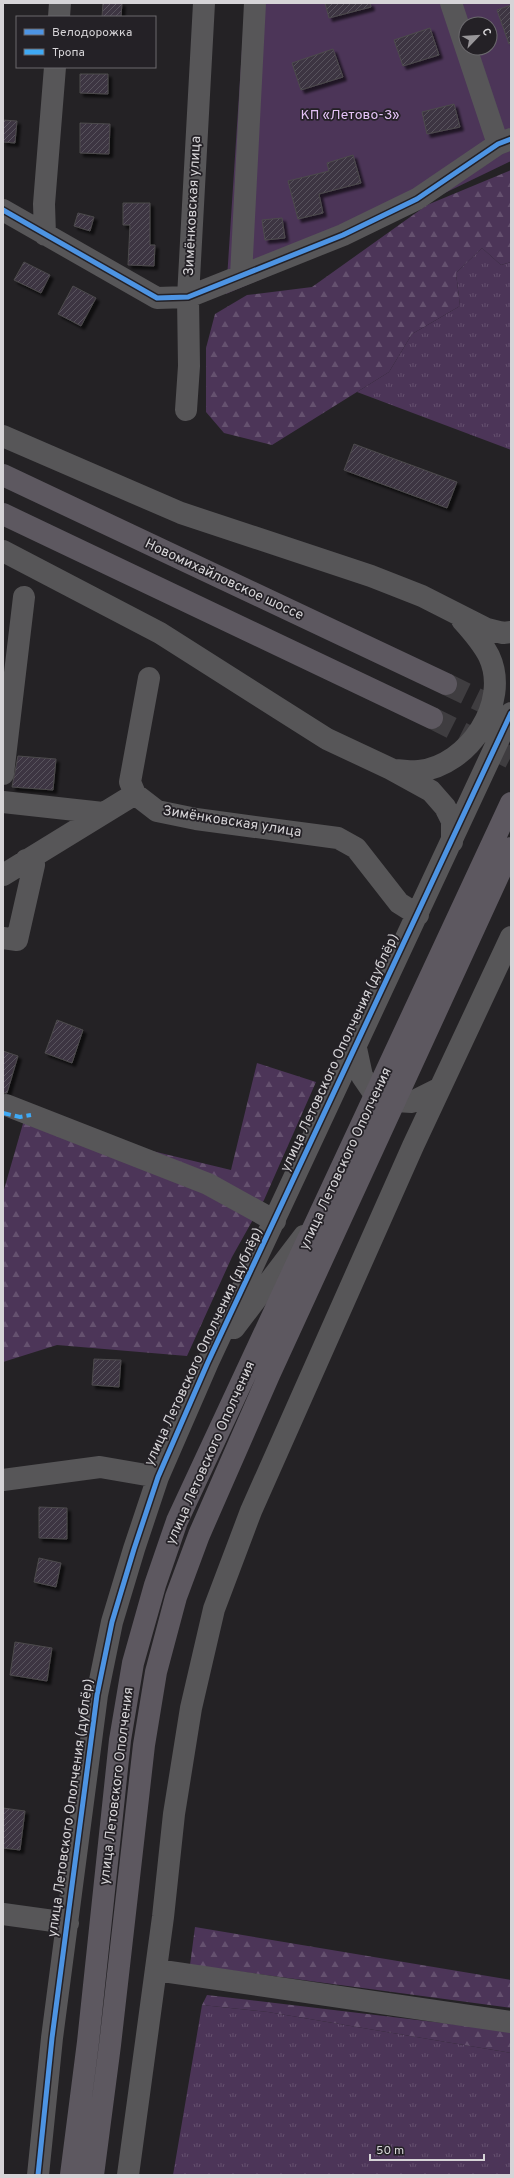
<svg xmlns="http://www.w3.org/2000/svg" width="514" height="2178" font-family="Overpass,sans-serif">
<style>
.grass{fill:url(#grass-tufts)}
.forest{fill:url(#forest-firs)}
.green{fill:#4c3558;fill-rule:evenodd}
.building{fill:url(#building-hatch);stroke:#4c4a4c;filter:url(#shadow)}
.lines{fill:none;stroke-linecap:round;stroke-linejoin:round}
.major-tunnel{stroke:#3f3d40;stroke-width:22;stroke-dasharray:22 11;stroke-linecap:butt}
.minor{stroke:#575658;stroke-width:22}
.major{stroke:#5d5860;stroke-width:22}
.quiet{stroke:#3fa9f5;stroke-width:4;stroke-dasharray:8 4;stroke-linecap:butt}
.cycleway-casing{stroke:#242126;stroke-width:8}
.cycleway{stroke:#4d94e3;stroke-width:5}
.labels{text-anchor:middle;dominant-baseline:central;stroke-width:3.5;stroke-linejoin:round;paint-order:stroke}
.park-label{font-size:14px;fill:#e3c1f5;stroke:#242126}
.street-label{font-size:14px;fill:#d6d4d7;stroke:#242126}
</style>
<defs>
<pattern id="grass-tufts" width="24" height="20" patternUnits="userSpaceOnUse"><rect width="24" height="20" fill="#4c3558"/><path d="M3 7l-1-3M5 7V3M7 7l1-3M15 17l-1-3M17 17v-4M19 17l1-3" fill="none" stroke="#65516f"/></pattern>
<pattern id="forest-firs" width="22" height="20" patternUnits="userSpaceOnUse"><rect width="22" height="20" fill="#4c3558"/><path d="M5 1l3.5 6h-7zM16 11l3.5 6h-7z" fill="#65516f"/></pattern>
<pattern id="building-hatch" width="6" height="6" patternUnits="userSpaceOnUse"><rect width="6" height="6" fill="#3e3642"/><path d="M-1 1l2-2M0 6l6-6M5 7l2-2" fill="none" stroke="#59525d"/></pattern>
<filter id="shadow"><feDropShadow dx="3.5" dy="3.5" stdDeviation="1" flood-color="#0009"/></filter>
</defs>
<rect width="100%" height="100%" fill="#242225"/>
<!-- grass -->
<path class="grass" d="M482,248L501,265L511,262V450L357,392L389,372L412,334L460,306L456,273Z
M202,2005L268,2012L511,2053V2175H173Z"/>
<!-- forest -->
<path class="forest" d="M511,170V262L501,265L482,248L456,273L460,306L412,334L389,372L272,445L224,433L206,412V348L215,314L247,295L312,287L427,205Z
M257,1063L316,1082L264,1200L232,1257L187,1356L57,1345L3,1362V1193L24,1120L231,1170Z
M195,1927L511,1980V2008L190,1965Z
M207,1995L511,2031V2053L268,2012L202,2005Z"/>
<!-- green -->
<path class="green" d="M245,3H511V161L304,261L226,294ZM466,24H490V48H466Z"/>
<!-- building -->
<path class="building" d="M103,3H122L121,17H102Z
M325,3H370L371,7L329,18Z
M511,5V43L509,44L497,10Z
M430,28L439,55L403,66L394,40Z
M333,49L343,77L301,90L292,63Z
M80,74H108V94L80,93Z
M454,104L460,127L427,134L422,112Z
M3,120L17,121L15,143L3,142Z
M80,123L110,124L109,154L80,153Z
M353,155L361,183L319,194L323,213L298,219L288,181L329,171L327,163Z
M123,203H150V245H155L154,266L128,265L130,225H123Z
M78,213L94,217L90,231L74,226Z
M282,218L285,238L265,240L262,220Z
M24,262L50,275L41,293L14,280Z
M73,286L96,298L81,326L58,314Z
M354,444L457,482L447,508L344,470Z
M18,756L56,759L53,790L12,787Z
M57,1020L83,1030L72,1063L45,1053Z
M3,1051L18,1056L7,1093H3Z
M94,1359L121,1360L119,1387L92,1385Z
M39,1507L67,1508V1539L39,1538Z
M39,1558L61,1563L56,1587L34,1582Z
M15,1642L52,1648L47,1681L10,1675Z
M3,1808L25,1811L20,1850L3,1848Z"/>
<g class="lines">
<!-- major-tunnel -->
<path class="major-tunnel" d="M446,684L508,714
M432,718L511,758"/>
<!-- minor -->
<path class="minor" d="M451,3L466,48
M59,17L60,3
M466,48L498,144
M3,210L157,298L188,297L343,235L417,199L498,144L511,139
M45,235L44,204L55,67
M241,276L255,3
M186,410L189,366L188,297L204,3
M3,436L181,513L371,576L422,596L487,629L503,633L511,632
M3,551L160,633L327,739L391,769L431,791L445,807L452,821V842
M149,678L130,782L135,794L157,811L196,819L338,838L356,848L399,903L418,915
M395,770C402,770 411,772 419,771C468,766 511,703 489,656C482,642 472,631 462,620
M3,774L24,597
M3,802L103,813
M3,875L135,794
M3,938L17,940L34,865L26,860
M356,1048L362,1076L375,1095L395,1101L412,1102L440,1088
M6,1105L208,1184L275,1221
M234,1328L304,1236
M3,1480L100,1467L158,1477
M3,1914L68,1923
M156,1970L511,2022
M38,2175L52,2038L97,1695L112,1622L134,1549L158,1477L208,1362L511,713
M128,2175L163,1917L174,1814L191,1708L214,1609L251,1511L413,1146L511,937"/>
<!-- major -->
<path class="major" d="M3,475L446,684
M3,514L432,718
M71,2175L88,2042L120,1740L133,1663L155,1585L177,1521L511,803
M93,2175L110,2045L144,1745L156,1672L176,1597L199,1535L269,1375L511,848"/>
<!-- quiet -->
<path class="quiet" d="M3,1113L20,1117L31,1115"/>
<defs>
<path id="cycleway" d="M3,210L157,298L188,297L343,235L417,199L498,144L511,139
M38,2175L52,2038L97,1695L112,1622L134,1549L158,1477L208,1362L511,713"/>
</defs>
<!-- cycleway casing -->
<use href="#cycleway" class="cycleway-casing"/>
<!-- cycleway -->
<use href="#cycleway" class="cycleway"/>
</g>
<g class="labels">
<!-- park labels -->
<g class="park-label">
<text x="350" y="115">КП «Летово-3»</text>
</g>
<!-- street labels -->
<g class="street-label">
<text transform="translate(193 206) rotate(-87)">Зимёнковская улица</text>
<text transform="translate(224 580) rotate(25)">Новомихайловское шоссе</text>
<text transform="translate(232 822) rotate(9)">Зимёнковская улица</text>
<text transform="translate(340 1053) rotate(-65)">улица Летовского Ополчения (дублёр)</text>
<text transform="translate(346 1159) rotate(-65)">улица Летовского Ополчения</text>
<text transform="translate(204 1347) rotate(-65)">улица Летовского Ополчения (дублёр)</text>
<text transform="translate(211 1453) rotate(-66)">улица Летовского Ополчения</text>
<text transform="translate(117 1786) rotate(-83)">улица Летовского Ополчения</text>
<text transform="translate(71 1808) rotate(-82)">улица Летовского Ополчения (дублёр)</text>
</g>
</g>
<!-- border -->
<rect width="514" height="2178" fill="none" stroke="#d6d4d7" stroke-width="8"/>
<!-- legend -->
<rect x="16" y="16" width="140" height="52" fill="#242126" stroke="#6b696d"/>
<rect x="24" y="29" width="20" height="6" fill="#4d94e3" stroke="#6b696d"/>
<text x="52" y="36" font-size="12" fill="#d6d4d7">Велодорожка</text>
<rect x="24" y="49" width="20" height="6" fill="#3fa9f5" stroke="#6b696d"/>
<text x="52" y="56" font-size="12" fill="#d6d4d7">Тропа</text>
<!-- north arrow -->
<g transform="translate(478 36) rotate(65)"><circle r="19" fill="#242126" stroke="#6b696d"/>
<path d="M0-3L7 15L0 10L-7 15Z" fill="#989699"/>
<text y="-6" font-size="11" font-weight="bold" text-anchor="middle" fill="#d6d4d7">С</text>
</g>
<!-- scale -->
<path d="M370 2154v6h114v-6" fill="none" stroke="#d6d4d7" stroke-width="2"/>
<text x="376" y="2154" font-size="12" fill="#d6d4d7" stroke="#242126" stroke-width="3" paint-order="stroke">50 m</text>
</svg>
